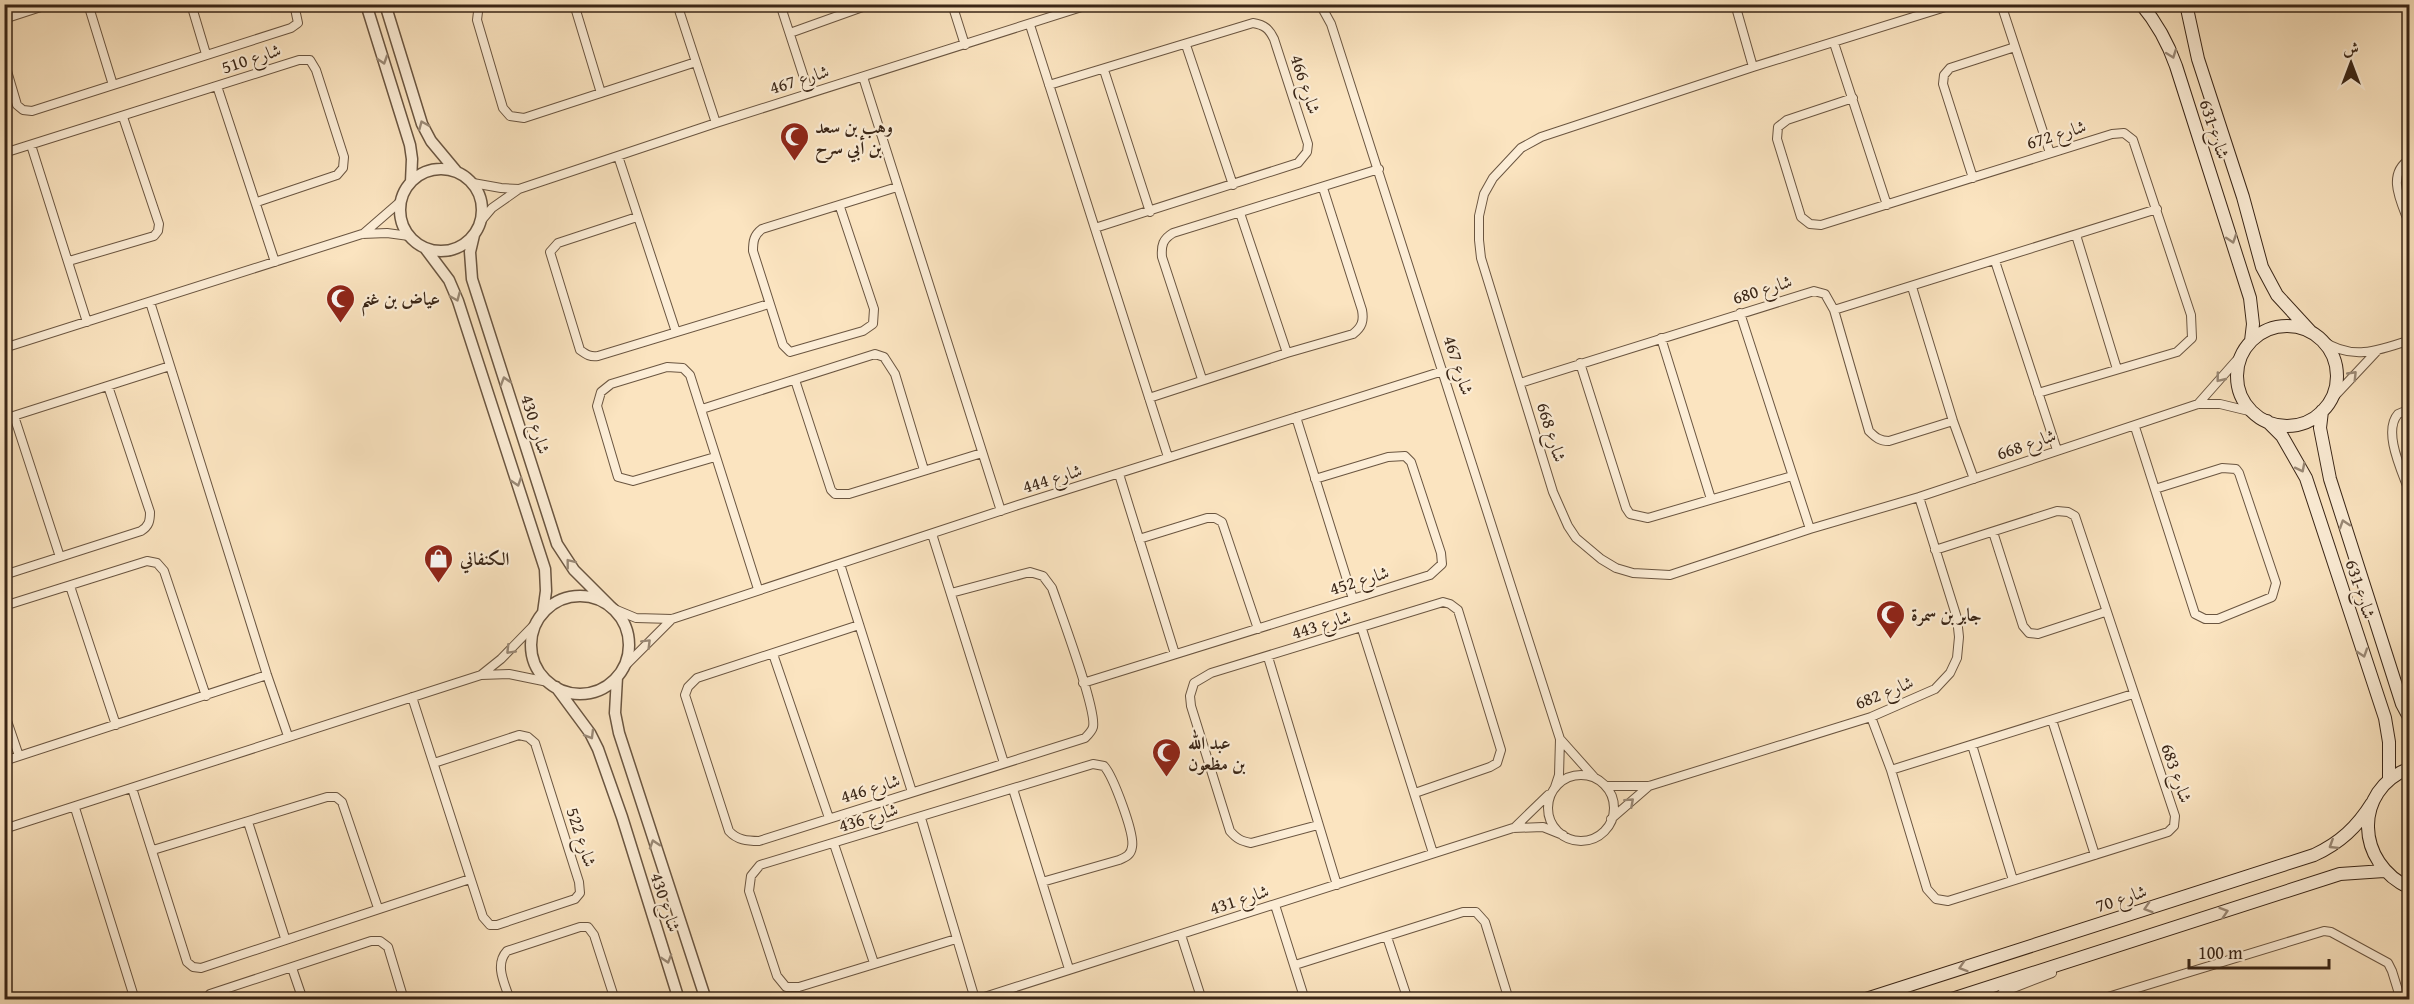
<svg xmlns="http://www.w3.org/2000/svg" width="2414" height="1004" font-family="'Gentium Book Plus',Amiri,serif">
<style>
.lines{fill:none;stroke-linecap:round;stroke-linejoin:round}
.minor-casing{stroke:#6a5540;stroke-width:10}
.tertiary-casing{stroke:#6a5540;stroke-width:13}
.secondary-casing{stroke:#392516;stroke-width:14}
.minor{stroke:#fcedd6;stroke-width:8}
.tertiary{stroke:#fcedd6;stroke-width:10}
.secondary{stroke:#fcedd6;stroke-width:12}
.oneway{stroke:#9a8976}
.labels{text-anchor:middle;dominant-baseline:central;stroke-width:4.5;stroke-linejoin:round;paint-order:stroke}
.street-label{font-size:18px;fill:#392516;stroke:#fcedd6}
.poi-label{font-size:18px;font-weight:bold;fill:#392516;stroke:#fcedd6;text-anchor:start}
</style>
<rect width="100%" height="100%" fill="#fbe4c0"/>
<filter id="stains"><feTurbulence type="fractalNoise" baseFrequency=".00333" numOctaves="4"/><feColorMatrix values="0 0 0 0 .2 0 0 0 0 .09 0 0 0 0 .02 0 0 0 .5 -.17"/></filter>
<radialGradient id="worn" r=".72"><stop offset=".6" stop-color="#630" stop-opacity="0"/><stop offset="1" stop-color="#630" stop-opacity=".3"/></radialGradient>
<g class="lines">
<defs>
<path id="minor" d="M88,4L113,85
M191,4L206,54
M479,4L477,20L503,108L510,116L524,118L696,62
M574,4L601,93
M677,4L716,123
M780,4L809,93
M952,4L965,45
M1320,4L1331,24L1560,739L1559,775L1555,787
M1735,4L1753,67
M1955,4L1753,67L1541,137L1521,148L1493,178L1484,194L1479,216V240L1481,258L1553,492L1568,526L1576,538L1601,559L1616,568L1633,573L1670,575L1810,529L1919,497L2198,404H2220L2253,412
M2001,4L2050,153
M4,19L50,4
M1030,25L1168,457
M790,33L871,4
M1834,43L1887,205
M1186,45L1233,185
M4,61L17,105L23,110L32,111L291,28L298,23L294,4
M1104,70L1150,212
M863,77L1001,511
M1049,85L1253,23C1265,25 1269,29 1274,39L1308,144L1307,152L1298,163L1095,228
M217,86L275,262
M1853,98L1787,120L1778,127L1777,139L1801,217L1810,224L1821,225L2112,134L2124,133L2133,140L2191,315L2192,338L2177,352L2038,393
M31,145L87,322
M4,153L299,60H310L316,70L344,157L343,168L337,175L257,202
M618,156L676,332
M2410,159C2385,175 2402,203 2410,226
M1973,178L1943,84L1944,75L1950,68L2015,47
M473,183L501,188L519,189
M840,207L874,309L873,324L863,331L790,352L783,345L753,251C753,241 754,235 762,229L897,187
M1240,213L1287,353
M637,217L558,243L550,252L580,350C587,355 590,357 598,356L769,304
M481,221L492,208L519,189L716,123L1091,4
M363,234L401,201
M2076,235L2117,369
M69,261L154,236L158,231L159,224L123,117
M1995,261L2057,450
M1912,287L1953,421L1974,479
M150,302L267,675L288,736
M1834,310L2157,209
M1740,313L1810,529
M1661,338L1711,499
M2322,340C2351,361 2378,351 2410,340
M4,348L362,234L387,233L409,236
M1580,363L1626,508L1630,514L1648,518L1792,476
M1202,379L1162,257C1161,245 1163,239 1173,233L1379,169
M795,380L831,490L835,494H849L982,453
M1520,383L1814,291L1825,294L1834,310L1869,431C1876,438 1880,441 1889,441L1953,421
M1149,398L1287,353L1353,334C1362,327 1364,321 1362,310L1323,188
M2331,400L2376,352
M2198,404L2243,353
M702,409L875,354L884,357L895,374L924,470
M2410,409L2398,414C2382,432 2403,473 2410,494
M14,416L60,557
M1296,417L1353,599
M4,419L170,366
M2135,427L2195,614L2205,619H2218L2272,597L2276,583L2239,473L2236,469L2222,468L2155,489
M715,457L633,481L618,477L597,406L601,392L611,384L667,367L683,368L690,375L758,589
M1119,474L1175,654
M1993,532L2023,626L2029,633L2038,634L2105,612
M932,534L1004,763
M1139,539L1207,518H1215L1222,522L1258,629
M840,564L912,792
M4,575L141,531C149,526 150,521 150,512L108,386
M70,586L116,725
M4,606L147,561L157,563L164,571L206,696
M612,608L636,618L672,619L1018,505L1443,371
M859,625L697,678L688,687L685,695L729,831C737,840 747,841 759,841L1085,738C1088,735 1092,731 1093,727C1097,710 1060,611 1052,588L1043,576L1030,572L951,593
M1362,629L1433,853
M773,654L829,818
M1268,657L1337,885
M623,668L672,619
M481,675L501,659L537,622
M1083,683L1430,575L1442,564L1441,553L1411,462L1405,456L1388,457L1315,479
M412,697L483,917L490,925H497L575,899L580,893L579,882L535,743L528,737L519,735L434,763
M4,712L19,756
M1871,717L1891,770L1927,889L1936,899L1948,901L2168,832L2174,826L2175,816L2075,516L2068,512L2057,511L1935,550
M2052,720L2095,855
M1561,740L1594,777
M1972,745L2013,880
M4,761L267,675
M1891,770L2133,694
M1548 808a33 33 0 1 1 66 0a33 33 0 1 1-66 0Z
M1606,786H1649L1871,717L1935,689L1950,673L1957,658L1959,637L1957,618L1919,497
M132,788L187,962L193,967L201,968L470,879
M1013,789L1069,969
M75,808L135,1000
M921,818L975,999
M1611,819L1649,786
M248,822L285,938
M1318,825L1251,843C1241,841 1237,839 1230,831L1191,706L1190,696L1194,683L1211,673L1443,602L1450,604L1458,610L1501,750L1497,763L1490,767L1415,793
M1514,828L1548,795
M4,829L481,675L509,674L548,682
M834,844L874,963
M153,850L327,797H336L342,802L378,908
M1275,905L1305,1000
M1181,935L1202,1000
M1387,937L1408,1000
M956,939L799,987H786L777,976L749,891L751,876L760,865L1093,764L1104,766C1113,776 1135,834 1132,847C1131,855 1126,857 1119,860L1042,882
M1295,965L1463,912H1476L1485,922L1509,1000
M292,968L303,1000
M205,1000L210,994L371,941H380L388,947L404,1000
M510,1000C505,984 494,965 507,951L580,927H588L594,935L615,1000
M975,1000L1513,828L1543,827L1563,835
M1997,1000L2003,992L2052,973
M2098,1000L2324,931L2331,932L2388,963L2392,971L2401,1000"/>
<path id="tertiary" d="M366,4L410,145L412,159L411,182
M385,4L422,124L431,141L456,171
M400 210a41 41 0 1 1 82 0a41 41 0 1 1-82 0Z
M474,235L470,252L472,279L557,544L574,570L610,606
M425,248L449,280L458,301L545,569L546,591L543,613
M531 645a49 49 0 1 1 98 0a49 49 0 1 1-98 0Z
M617,677L615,713L619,733L706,1000
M556,687L590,733L598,749L622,817L679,1000"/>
<path id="secondary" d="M2141,4C2157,23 2168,43 2176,66L2250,298L2253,324L2251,341
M2186,4L2198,59L2243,197L2262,267L2277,295L2311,332
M2237 376a50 50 0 1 1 100 0a50 50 0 1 1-100 0Z
M2322,411L2320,428L2330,479L2402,704L2410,719
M2267,421L2282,436L2306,478L2385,718L2389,742V779
M2410,768C2352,790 2356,864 2410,888
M1863,1000L2314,855C2340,843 2357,827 2372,803
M1949,1000L2340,874L2384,871"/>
</defs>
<!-- minor casing -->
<use href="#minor" class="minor-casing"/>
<!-- tertiary casing -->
<use href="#tertiary" class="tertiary-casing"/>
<!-- secondary casing -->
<use href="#secondary" class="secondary-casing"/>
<!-- minor -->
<use href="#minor" class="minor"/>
<!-- tertiary -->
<use href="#tertiary" class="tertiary"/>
<!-- secondary -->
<use href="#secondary" class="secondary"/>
</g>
<!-- one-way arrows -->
<defs><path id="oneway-chevron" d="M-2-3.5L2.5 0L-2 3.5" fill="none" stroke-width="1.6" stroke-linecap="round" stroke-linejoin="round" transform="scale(1.5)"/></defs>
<g class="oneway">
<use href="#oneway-chevron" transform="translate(2172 54) rotate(70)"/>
<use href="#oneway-chevron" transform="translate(383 60) rotate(72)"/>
<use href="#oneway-chevron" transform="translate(423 125) rotate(-113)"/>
<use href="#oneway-chevron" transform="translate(2232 239) rotate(72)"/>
<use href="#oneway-chevron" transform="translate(456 297) rotate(67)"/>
<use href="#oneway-chevron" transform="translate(2353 375) rotate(-46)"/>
<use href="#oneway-chevron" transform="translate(2220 378) rotate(129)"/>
<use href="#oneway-chevron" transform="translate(505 381) rotate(-107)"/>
<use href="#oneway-chevron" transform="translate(2301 468) rotate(63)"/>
<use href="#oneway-chevron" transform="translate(517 482) rotate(72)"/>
<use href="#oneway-chevron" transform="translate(2344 524) rotate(-108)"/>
<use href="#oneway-chevron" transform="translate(570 563) rotate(-128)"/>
<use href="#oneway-chevron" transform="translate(647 643) rotate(-45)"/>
<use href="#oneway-chevron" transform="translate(510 650) rotate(134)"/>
<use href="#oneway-chevron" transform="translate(2363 653) rotate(72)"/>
<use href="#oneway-chevron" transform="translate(590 735) rotate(59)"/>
<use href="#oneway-chevron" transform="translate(1630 802) rotate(-42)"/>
<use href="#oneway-chevron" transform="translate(654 844) rotate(-108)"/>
<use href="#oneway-chevron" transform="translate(2333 845) rotate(148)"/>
<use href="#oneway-chevron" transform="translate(2148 908) rotate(162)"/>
<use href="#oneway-chevron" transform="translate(2224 912) rotate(-18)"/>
<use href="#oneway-chevron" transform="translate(667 959) rotate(73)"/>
<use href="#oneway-chevron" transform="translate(1963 967) rotate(162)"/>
</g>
<!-- icons -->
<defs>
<symbol id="mosque-pin" viewBox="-11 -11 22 30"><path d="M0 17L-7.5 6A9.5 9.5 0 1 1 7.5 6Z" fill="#8f2418" stroke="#fcedd6"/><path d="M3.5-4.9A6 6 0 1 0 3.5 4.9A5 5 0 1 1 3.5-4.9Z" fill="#fff"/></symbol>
<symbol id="shop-pin" viewBox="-11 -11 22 30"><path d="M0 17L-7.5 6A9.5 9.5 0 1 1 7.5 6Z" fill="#8f2418" stroke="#fcedd6"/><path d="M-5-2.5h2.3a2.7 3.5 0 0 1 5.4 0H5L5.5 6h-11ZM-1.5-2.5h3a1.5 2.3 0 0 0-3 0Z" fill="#fff"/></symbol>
</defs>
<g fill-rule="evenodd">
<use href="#mosque-pin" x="778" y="120" width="33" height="45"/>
<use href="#mosque-pin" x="324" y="282" width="33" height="45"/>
<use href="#shop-pin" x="422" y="542" width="33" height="45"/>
<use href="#mosque-pin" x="1874" y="598" width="33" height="45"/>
<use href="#mosque-pin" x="1150" y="736" width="33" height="45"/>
</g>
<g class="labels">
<!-- street labels -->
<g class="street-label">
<text transform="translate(251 58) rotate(-18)">شارع 510</text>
<text transform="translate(799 79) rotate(-17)">شارع 467</text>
<text transform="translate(1306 84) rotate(72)">شارع 466</text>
<text transform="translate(2215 129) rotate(72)">شارع 631</text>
<text transform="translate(2056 134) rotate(-17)">شارع 672</text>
<text transform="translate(1762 289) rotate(-17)">شارع 680</text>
<text transform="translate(1459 365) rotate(72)">شارع 467</text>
<text transform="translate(536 424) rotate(73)">شارع 430</text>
<text transform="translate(1552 432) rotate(73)">شارع 668</text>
<text transform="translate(2026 444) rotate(-19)">شارع 668</text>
<text transform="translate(1052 478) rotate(-17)">شارع 444</text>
<text transform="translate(1359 580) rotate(-17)">شارع 452</text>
<text transform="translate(2361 589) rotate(72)">شارع 631</text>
<text transform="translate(1321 624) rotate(-17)">شارع 443</text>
<text transform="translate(1884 692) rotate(-22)">شارع 682</text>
<text transform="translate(2177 773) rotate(71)">شارع 683</text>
<text transform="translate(870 788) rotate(-17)">شارع 446</text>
<text transform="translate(868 817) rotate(-17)">شارع 436</text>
<text transform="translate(582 837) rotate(72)">شارع 522</text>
<text transform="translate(2121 898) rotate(-18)">شارع 70</text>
<text transform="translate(1239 899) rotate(-18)">شارع 431</text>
<text transform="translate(666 902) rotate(72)">شارع 430</text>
</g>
<!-- poi labels -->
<g class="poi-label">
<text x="815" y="126">وهب بن سعد<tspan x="815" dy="21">بن أبي سرح</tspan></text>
<text x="361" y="298">عياض بن غنم</text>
<text x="460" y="558">الكنفاني</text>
<text x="1911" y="614">جابر بن سمرة</text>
<text x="1188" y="742">عبد الله<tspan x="1188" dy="21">بن مظعون</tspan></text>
</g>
</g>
<!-- margin -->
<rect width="2414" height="1004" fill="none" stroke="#fbe4c0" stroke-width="24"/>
<rect x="6" y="6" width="2402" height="992" fill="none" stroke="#392516" stroke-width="3"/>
<rect x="12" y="12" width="2390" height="980" fill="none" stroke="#392516" stroke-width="1.5"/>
<!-- north arrow -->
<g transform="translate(2351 63)" stroke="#fcedd6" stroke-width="4.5" paint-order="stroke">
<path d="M0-4.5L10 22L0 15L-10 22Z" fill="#392516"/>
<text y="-9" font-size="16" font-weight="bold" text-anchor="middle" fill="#392516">ش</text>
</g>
<!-- scale -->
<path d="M2189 959v9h140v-9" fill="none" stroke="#392516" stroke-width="3"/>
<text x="2198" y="959" font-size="18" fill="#392516" stroke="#fcedd6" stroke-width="4.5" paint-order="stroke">100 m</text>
<rect width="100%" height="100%" filter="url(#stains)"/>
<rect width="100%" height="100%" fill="url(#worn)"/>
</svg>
